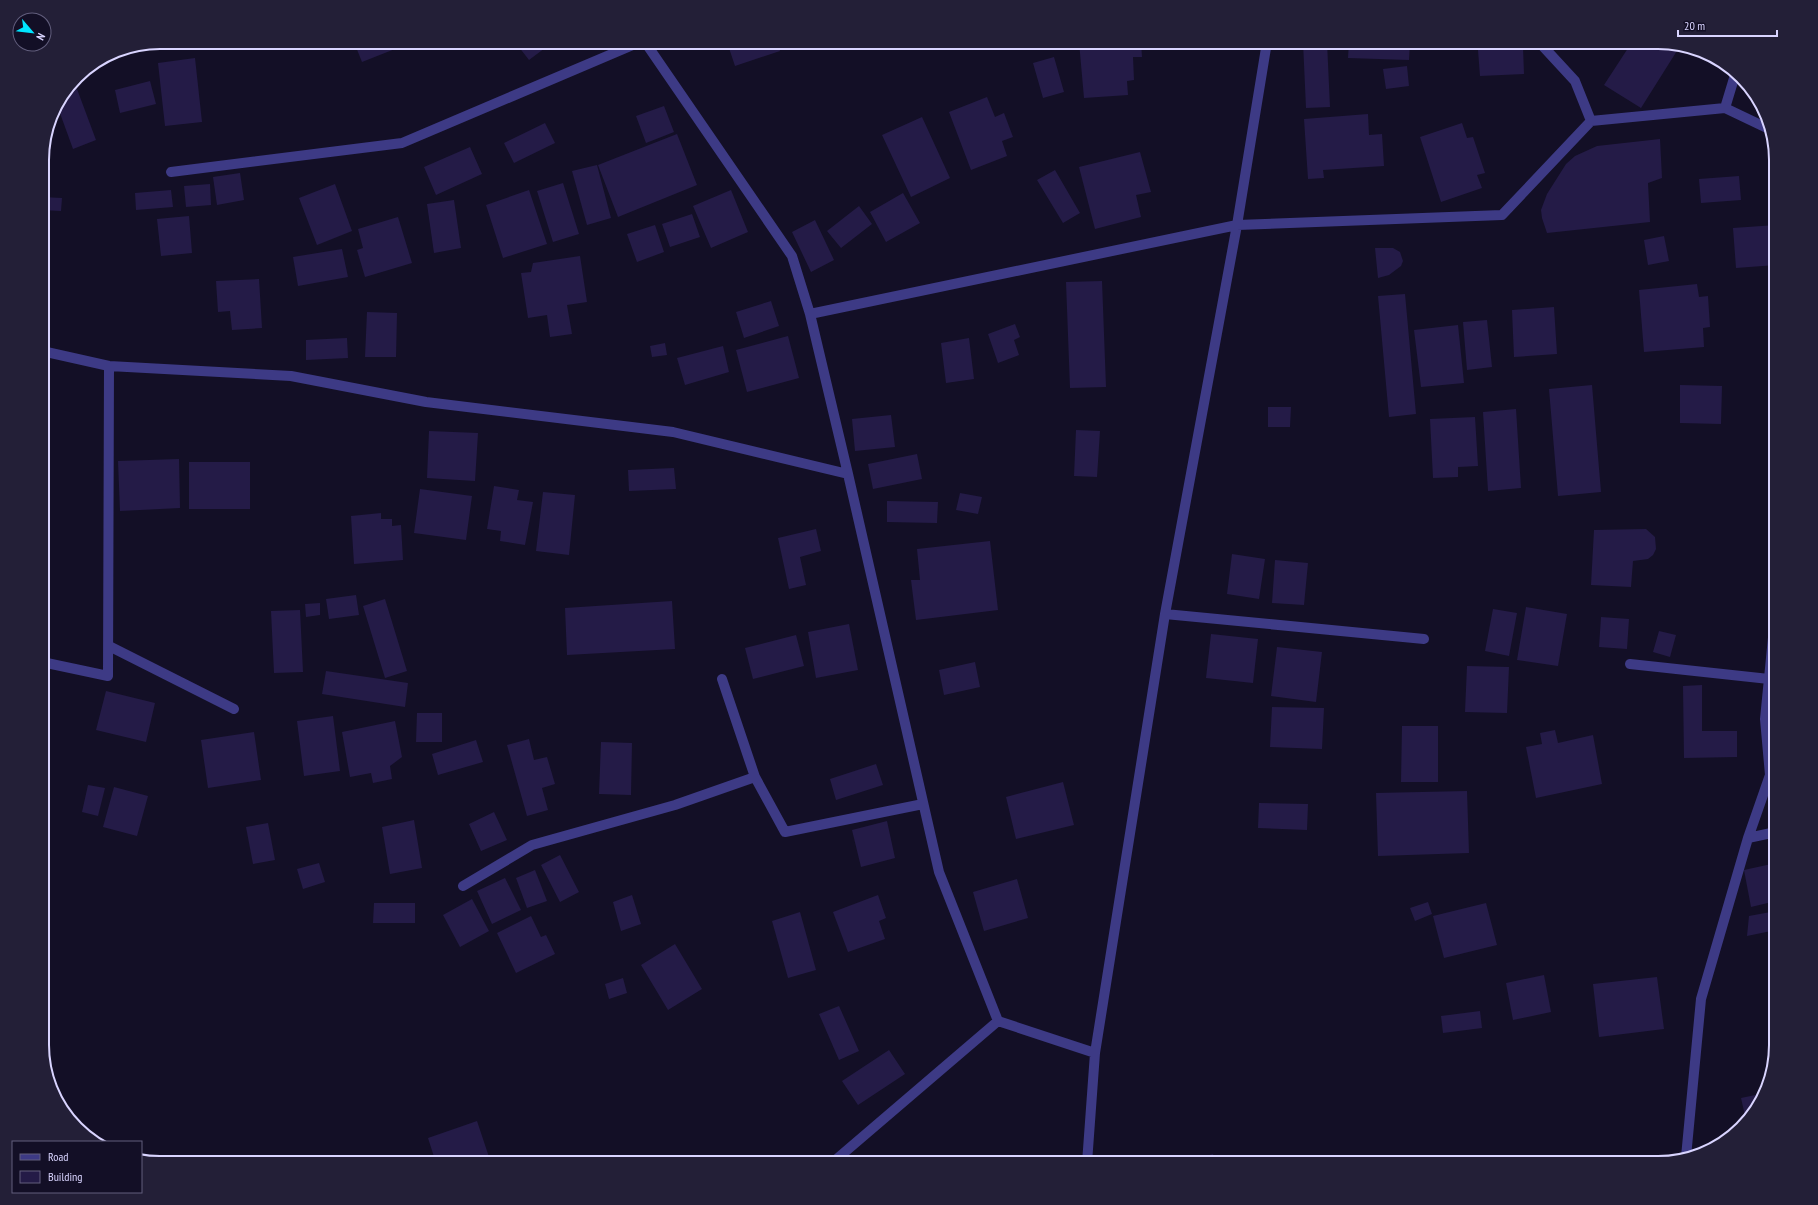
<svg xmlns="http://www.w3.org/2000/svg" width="1818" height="1205" font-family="'PT Sans Narrow',sans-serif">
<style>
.building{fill:#241b47}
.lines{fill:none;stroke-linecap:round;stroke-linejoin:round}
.minor{stroke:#3d3a85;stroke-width:10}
.rim{fill:none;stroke:#d9d4ff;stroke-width:2}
</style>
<rect width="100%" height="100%" fill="#130f26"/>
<!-- building -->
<path class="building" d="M354,42H398L400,47L362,62Z
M419,42H445L422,50Z
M515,42H553L529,60Z
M727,42H777L780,51L735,66Z
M1079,42H1141L1142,57H1133L1134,80L1127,81L1128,95L1084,98Z
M1303,42H1327L1330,107L1306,108Z
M1349,42H1410L1409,60L1348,58Z
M1632,42H1658L1680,46L1641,108L1604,85Z
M1523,47L1524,74L1480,76L1478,50Z
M1054,57L1064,92L1043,98L1033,63Z
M195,58L202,122L165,126L158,63Z
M1407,66L1409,86L1386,89L1383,69Z
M150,81L156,104L120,113L115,90Z
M77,89L96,140L73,149L57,105L65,93Z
M987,97L995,117L1004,113L1013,137L1002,141L1007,156L971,170L949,112Z
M664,106L674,132L646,143L636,116Z
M1368,114L1369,135L1382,134L1384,166L1323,170L1324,178L1308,179L1304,119Z
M922,117L950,178L911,197L882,135Z
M545,123L555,143L514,163L504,143Z
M1462,123L1467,138L1473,137L1485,173L1477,175L1482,188L1441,202L1420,137Z
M48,128L51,149L43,150Z
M677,134L697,185L618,217L598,165Z
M1660,139L1662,178L1648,183L1650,222L1547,233L1542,218L1541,210L1547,194L1566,164L1575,156L1597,146Z
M470,147L482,174L436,195L424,167Z
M1140,152L1151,192L1136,195L1141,217L1095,229L1079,167Z
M597,165L611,218L587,225L572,171Z
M1055,170L1080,213L1063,223L1037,180Z
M240,173L244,200L217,205L213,177Z
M1739,176L1741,200L1701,203L1699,179Z
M563,183L579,234L553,242L537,191Z
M210,184L211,205L186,207L184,186Z
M335,184L352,231L317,245L299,198Z
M171,190L173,207L136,210L135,193Z
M529,190L547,244L503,258L486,205Z
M731,190L748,232L711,248L693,206Z
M903,193L920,223L886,242L870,212Z
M42,197L62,198L61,211L42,210Z
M454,200L461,248L434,253L427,204Z
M859,206L872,224L841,248L827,231Z
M692,214L700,237L670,247L662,224Z
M189,216L192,253L161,256L157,219Z
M398,217L412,263L365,277L357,250L363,248L358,229Z
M815,220L834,260L811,272L792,232Z
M655,225L664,252L637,262L627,234Z
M1776,225V265L1736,268L1733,228Z
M1664,236L1669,261L1648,265L1644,240Z
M42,239L47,259H42Z
M1375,248H1393L1400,252L1403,261L1401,266L1389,275L1378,278Z
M342,249L348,277L298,286L293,257Z
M580,256L587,302L567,305L572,334L550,337L547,315L528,318L521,273L531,272L533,263Z
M259,279L262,328L232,330L230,311L218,312L216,281Z
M1102,281L1106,387L1070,388L1066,282Z
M1697,284L1699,297L1708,296L1710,327L1703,328L1704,347L1644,352L1639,290Z
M1405,294L1416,414L1389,417L1378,296Z
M771,301L779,326L744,338L736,312Z
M1554,307L1557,354L1514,357L1512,310Z
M367,312L397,313L396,357H365Z
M1487,320L1492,367L1467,370L1463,322Z
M1015,324L1020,337L1014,340L1019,355L998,363L988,334Z
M1458,325L1464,383L1421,387L1414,330Z
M788,336L799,378L747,392L736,350Z
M347,338L348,358L306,360V340Z
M969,338L974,379L946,383L941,343Z
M665,343L667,355L652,357L650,346Z
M723,346L729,372L685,385L677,358Z
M1592,385L1601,492L1558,496L1549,389Z
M1680,385L1722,386L1721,424L1680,423Z
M1268,407H1291L1290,427H1268Z
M1516,409L1521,488L1488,491L1483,412Z
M891,415L895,447L855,451L852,419Z
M1475,417L1478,466L1458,467V477L1433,478L1430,419Z
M1076,430L1100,431L1097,477L1074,476Z
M429,431L478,433L475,481L427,478Z
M917,454L922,479L873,489L868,464Z
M179,459L180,508L120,511L118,461Z
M189,462H250V509H189Z
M674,468L676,489L629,491L628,470Z
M494,486L519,490L517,500L533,502L525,545L500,541L501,531L487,529Z
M420,489L472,496L466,540L414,533Z
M543,492L575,495L569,555L536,551Z
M960,493L982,497L978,514L956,510Z
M887,501L938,502L937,523L887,522Z
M381,513V519H392V526L401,525L403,560L354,564L351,516Z
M816,529L821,551L800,557L806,585L789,589L778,538Z
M1646,529L1655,537L1656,549L1653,555L1648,559L1633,561L1631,587L1591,585L1594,530Z
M990,541L998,610L916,620L911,580H920L917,549Z
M1232,554L1265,559L1259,599L1227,594Z
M1275,560L1308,563L1304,605L1272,603Z
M356,595L359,615L329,619L326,599Z
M385,599L407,671L385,678L363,606Z
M672,601L675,649L567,655L565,608Z
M320,603V615L306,617L305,604Z
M1526,607L1567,614L1558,666L1517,660Z
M1493,609L1517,613L1509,656L1485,651Z
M300,610L303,672L274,673L271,611Z
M1601,617L1629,619L1627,649L1599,647Z
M849,624L858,670L816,678L808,632Z
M1659,631L1676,635L1670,657L1653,652Z
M1211,634L1258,639L1253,683L1206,678Z
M796,635L804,666L753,679L745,648Z
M1277,647L1322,652L1316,702L1271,696Z
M975,662L980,687L944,695L939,670Z
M1467,666L1509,667L1507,713L1465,712Z
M326,671L408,683L405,707L322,694Z
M1702,685V731H1737V757L1684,758L1683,686Z
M106,691L155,703L146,742L96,730Z
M1272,707L1324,708L1322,749L1270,747Z
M417,713H442V742H416Z
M333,716L340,771L304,776L297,721Z
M395,721L402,757L390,766L392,779L373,783L371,773L350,777L342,732Z
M1402,726H1438V782H1401Z
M1555,730L1558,743L1593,735L1602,784L1536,798L1526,747L1542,744L1540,733Z
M254,732L261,780L208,788L201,740Z
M529,739L534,760L547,757L555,784L542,788L548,810L527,816L507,745Z
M476,740L483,762L438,775L432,754Z
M601,742L632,743L631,795L599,794Z
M876,764L883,785L836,800L830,779Z
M1063,782L1074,825L1016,839L1006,797Z
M88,785L105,788L98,816L82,812Z
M114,787L148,796L137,836L103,827Z
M1467,791L1469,853L1378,856L1376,793Z
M1259,803L1308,804L1307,830L1258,828Z
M494,812L507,840L481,851L469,824Z
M414,820L422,868L390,874L382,827Z
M887,821L895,858L861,867L852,830Z
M268,823L275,860L253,864L246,827Z
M560,855L579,892L560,902L541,865Z
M319,863L325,882L303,889L297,869Z
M1776,863V901L1751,907L1744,870Z
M535,870L547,901L527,908L516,878Z
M505,878L521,910L492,924L477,891Z
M1017,879L1028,918L984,931L973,892Z
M632,895L641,924L621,931L613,902Z
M878,895L886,918L879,921L885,939L848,952L833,912Z
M472,899L489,931L460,947L443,915Z
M1428,902L1432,914L1415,921L1410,908Z
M374,903H415V923H373Z
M1486,903L1497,945L1444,958L1433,916Z
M1776,911V930L1747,936L1749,916Z
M800,912L816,970L788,978L772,921Z
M531,916L541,937L546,935L555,954L516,973L497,933Z
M675,944L702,989L668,1010L641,965Z
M1544,975L1551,1012L1513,1020L1506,983Z
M1657,977L1664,1029L1599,1037L1593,984Z
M623,978L627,993L609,999L605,984Z
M839,1006L859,1051L839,1060L819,1014Z
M1480,1011L1482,1028L1443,1033L1441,1016Z
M889,1050L905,1074L858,1105L842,1081Z
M1765,1093L1756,1111L1746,1120L1741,1098Z
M477,1121L491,1163H436L428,1138Z
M1213,1154L1216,1163H1199L1198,1158Z"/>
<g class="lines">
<!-- minor -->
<path class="minor" d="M645,42L792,256L810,314L848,474L939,872L998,1021
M1539,42L1575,81L1591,121
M1725,108L1735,75
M171,172L402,143L640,42
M810,314L1237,225L1502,215L1591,121L1725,108L1769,129
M42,351L109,366L291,376L426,402L673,432L848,474
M1165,614L1424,639
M109,646L234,709
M42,662L108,676L109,366
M1630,664L1769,679
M722,679L755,777L785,832L923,804
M1748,838L1776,832
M463,886L532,845L675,805L755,777
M998,1021L1095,1053
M1686,1157L1701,999L1748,838L1770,775L1765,719L1776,607
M832,1163L998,1021
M1087,1163L1095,1053L1165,614L1237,225L1267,42"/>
</g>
<!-- crop -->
<path d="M0 0H1818V1205H0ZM160 49H1658A111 111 0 0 1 1769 160V1045A111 111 0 0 1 1658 1156H160A111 111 0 0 1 49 1045V160A111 111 0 0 1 160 49Z" fill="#231f37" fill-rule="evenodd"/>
<path class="rim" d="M160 49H1658A111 111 0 0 1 1769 160V1045A111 111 0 0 1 1658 1156H160A111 111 0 0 1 49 1045V160A111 111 0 0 1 160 49Z"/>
<!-- legend -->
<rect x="12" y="1141" width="130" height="52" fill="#130f26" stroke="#625e7d"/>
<rect x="20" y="1154" width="20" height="6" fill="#3d3a85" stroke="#625e7d"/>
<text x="48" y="1161" font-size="12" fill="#d9d4ff">Road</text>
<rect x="20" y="1171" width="20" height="12" fill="#241b47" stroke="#625e7d"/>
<text x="48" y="1181" font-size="12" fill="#d9d4ff">Building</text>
<!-- north arrow -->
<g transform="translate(32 32) rotate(118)"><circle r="19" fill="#130f26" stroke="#625e7d"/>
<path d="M0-3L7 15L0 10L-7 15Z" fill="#00e5ff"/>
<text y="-6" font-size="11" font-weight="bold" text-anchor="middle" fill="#d9d4ff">N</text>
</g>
<!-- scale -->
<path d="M1678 30v6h99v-6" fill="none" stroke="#d9d4ff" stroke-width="2"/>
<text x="1684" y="30" font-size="12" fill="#d9d4ff" stroke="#130f26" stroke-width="3" paint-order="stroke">20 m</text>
</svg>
